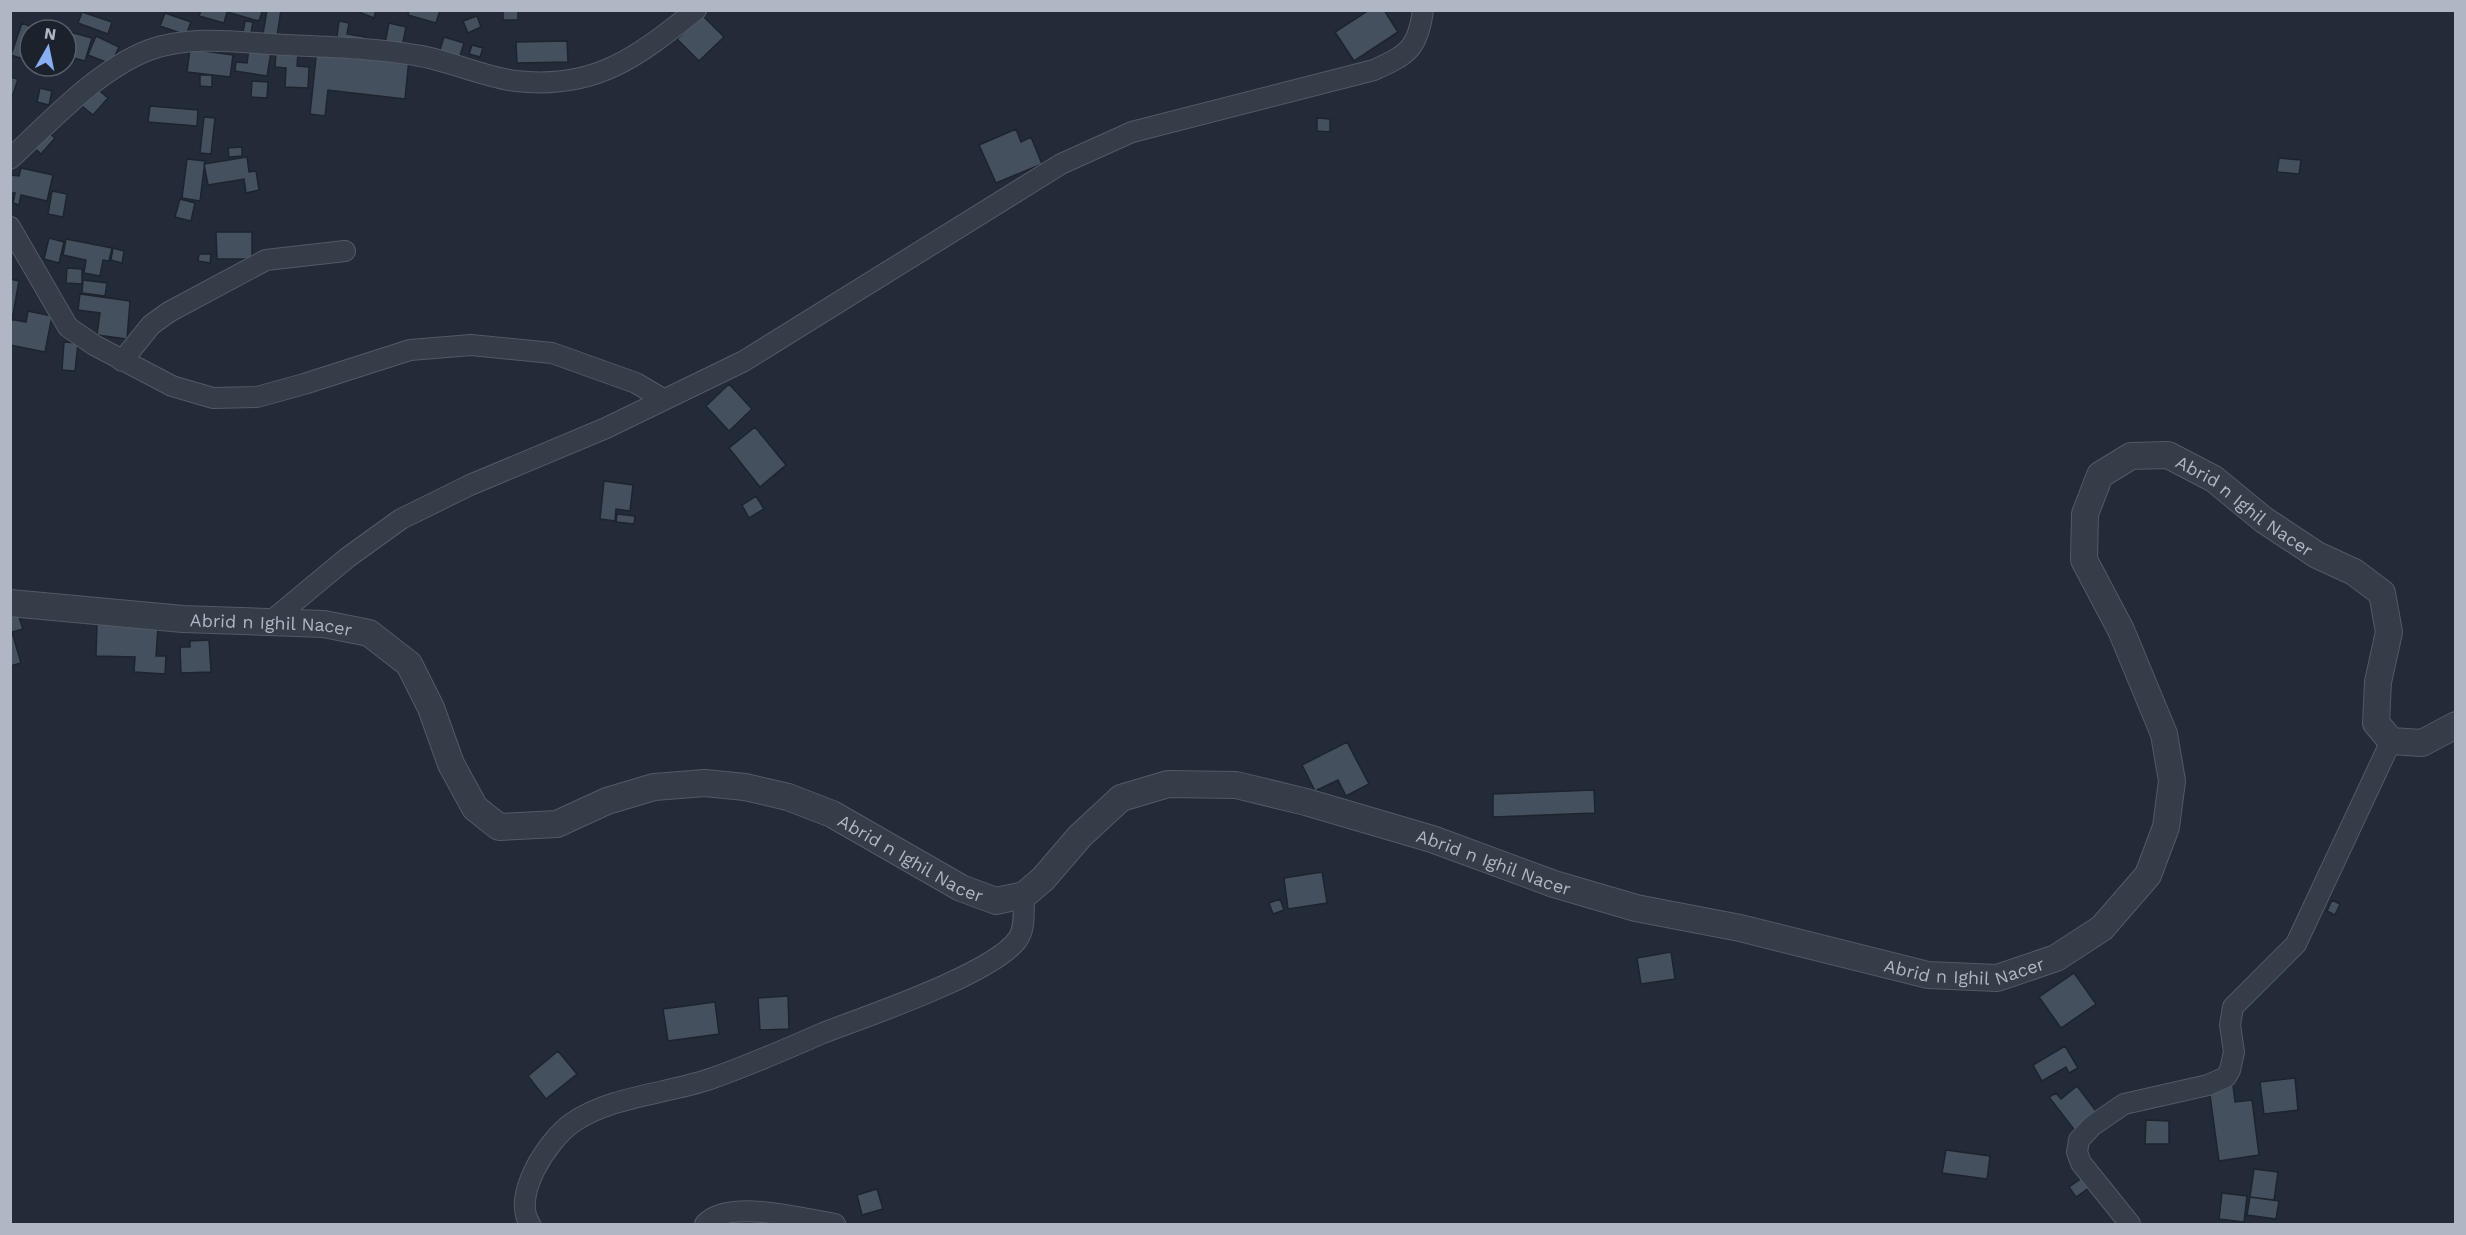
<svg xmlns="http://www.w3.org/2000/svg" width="2466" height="1235" font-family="'Work Sans',sans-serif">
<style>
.building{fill:#45505f;stroke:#1d242e;stroke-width:1.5}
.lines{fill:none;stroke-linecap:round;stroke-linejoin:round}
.minor-casing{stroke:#535a66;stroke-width:22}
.tertiary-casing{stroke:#535a66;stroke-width:28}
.minor{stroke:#353d48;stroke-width:20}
.tertiary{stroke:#353d48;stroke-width:26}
.labels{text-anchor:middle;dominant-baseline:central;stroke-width:6;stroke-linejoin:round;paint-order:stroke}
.street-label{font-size:18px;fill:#b0b7c4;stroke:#1b222c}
</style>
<rect width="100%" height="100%" fill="#222b37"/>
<!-- building -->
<path class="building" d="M201,10H258L262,12L259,21L227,12L224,23L199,16Z
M267,10H281L277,36L263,34Z
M354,10H376L374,18Z
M409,10H440L436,23L408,15Z
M503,10H518V20H503Z
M1369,10H1384L1398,32L1354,61L1335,32Z
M82,12L112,22L108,34L78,23Z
M165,13L191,22L186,35L160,26Z
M702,15L724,37L699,61L677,39Z
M477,16L481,27L468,33L463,21Z
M245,21L253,22L251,33L243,32Z
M339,21L349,23L347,34L365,37L364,42L337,37Z
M34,22L55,30H30V41L23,59L11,55L22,23L32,27Z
M389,23L406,27L402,47L385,43Z
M70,32L92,38L85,61L66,56Z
M96,36L119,47L111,64L88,55Z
M444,37L464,43L459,59L439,53Z
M567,41L568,62L517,63L516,42Z
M472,45L483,48L480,57L469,54Z
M317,48L409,59L405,99L328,90L325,116L310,114Z
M190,49L233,55L230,77L187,72Z
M249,49L271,52L267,76L235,71L236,62L247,63Z
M276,52L298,53L297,66L309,67L308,88L285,87L286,68L275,67Z
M200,75H212V87L200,86Z
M10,77L18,79L10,103Z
M252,81L268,82L267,98L251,97Z
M93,85L108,98L93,115L78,103Z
M40,88L52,91L49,105L37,102Z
M150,106L198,110L197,126L148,122Z
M204,117L215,118L211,154L200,153Z
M1317,118L1330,119V132L1317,131Z
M43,128L55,138L41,154L30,144Z
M1016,129L1021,142L1031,137L1042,164L996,183L979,145Z
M242,147V156L229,157L228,148Z
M247,157L249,172L256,171L259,190L246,193L244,179L208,185L204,164Z
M2279,158L2301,160L2299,174L2277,172Z
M187,159L205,161L200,201L182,198Z
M21,168L53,175L47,201L21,195L19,205L13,203L15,193H10V175L19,176Z
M52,191L67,194L63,217L48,214Z
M180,199L195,203L191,221L175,217Z
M216,232H252V259H217Z
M49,238L64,242L59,263L44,259Z
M66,239L112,248L109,261L103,260L100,276L84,273L86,260L63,255Z
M113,248L124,251L122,263L111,260Z
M199,254H211L210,263L198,261Z
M67,268L82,269V284L66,283Z
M10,279L19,281L12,320H10Z
M83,280L107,283L105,296L82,293Z
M80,294L130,301L127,339L97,335L100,313L78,310Z
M28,311L52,316L45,352L10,345V319L26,322Z
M64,342L78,343L75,371L62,370Z
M729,384L752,409L729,431L706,406Z
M755,427L786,465L760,487L729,448Z
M604,481L633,485L630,511L616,509L615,521L600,519Z
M756,496L764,509L749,518L742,505Z
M617,514L635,516L634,524L616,522Z
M18,614L23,629L12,632L21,663L10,666V616Z
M97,624L158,627L156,656H166L165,674L134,672L135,657L96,656Z
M209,640L211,672L181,673L180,647H190V641Z
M1347,742L1369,784L1346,796L1338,780L1315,791L1302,765Z
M1594,790L1595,813L1493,817V794Z
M1322,872L1327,903L1288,909L1284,878Z
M1280,899L1284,910L1273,914L1269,903Z
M2332,900L2340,904L2335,915L2327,911Z
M1671,952L1675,979L1641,984L1637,958Z
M2074,973L2096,1004L2061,1028L2039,997Z
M788,996L789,1029L760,1030L758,998Z
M715,1002L719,1034L668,1041L663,1009Z
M2065,1046L2078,1068L2069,1073L2066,1067L2042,1081L2033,1065Z
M558,1051L577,1074L546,1099L528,1076Z
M2295,1078L2298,1110L2264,1114L2260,1082Z
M2233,1085L2235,1102L2252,1100L2259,1155L2219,1161L2209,1088Z
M2077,1086L2099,1115L2076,1132L2049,1097L2056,1093L2061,1099Z
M2146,1120L2169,1121V1144H2145Z
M1946,1150L1990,1156L1987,1179L1942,1173Z
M2254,1169L2278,1172L2274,1200L2250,1197Z
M2082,1178L2089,1188L2076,1197L2069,1187Z
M877,1189L883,1209L862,1215L857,1195Z
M2222,1193L2247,1196L2244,1222L2219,1219Z
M2250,1197L2279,1201L2276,1219L2247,1215Z"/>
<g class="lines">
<defs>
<path id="minor" d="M10,159C51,121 97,70 149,50C187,36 230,41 270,44C318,47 368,47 415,55C449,60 482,77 516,81C595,90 637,57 696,10
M10,227L68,327L94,345L172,386L213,398L257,397L304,384L410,350L471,345L552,353L636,383L663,399
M122,361L151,325L169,312L266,260L345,251
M270,622L347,558L401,519L470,485L606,428L744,361L1061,164L1132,132L1374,70C1407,55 1418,49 1423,10
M530,1224C511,1196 548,1140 572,1123C611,1096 666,1094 710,1079C748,1066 786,1049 823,1033C867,1016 993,974 1018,939C1026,927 1023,909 1024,895
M705,1224C729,1198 803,1219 835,1224
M2130,1224L2081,1163L2077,1152L2079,1140L2092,1126L2124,1104L2208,1085L2226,1077L2230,1070L2234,1052L2230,1025L2233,1007L2296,944L2391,741"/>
<g id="tertiary">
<path id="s1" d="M10,603L183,619L324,624L369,633L409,664L431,708L451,764L475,808L499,827L557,824L607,801L654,787L705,783L745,787L788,797L832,814L961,888L996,901L1024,895L1043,879L1080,836L1121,798L1168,784L1236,785L1306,802L1432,839L1554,884L1636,908L1740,928L1928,975L1997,978L2056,958L2102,928L2148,875L2166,827L2172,781L2164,734L2121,630L2084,560L2085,514L2100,475L2131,456L2168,455L2214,479L2264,520L2317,555L2354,572L2382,593L2389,632L2378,682L2376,723L2391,741L2422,743L2456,725"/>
</g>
</defs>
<!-- minor casing -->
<use href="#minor" class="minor-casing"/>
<!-- tertiary casing -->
<use href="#tertiary" class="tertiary-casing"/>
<!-- minor -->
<use href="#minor" class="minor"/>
<!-- tertiary -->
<use href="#tertiary" class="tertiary"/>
</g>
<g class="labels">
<!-- street labels -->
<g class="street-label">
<text stroke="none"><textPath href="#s1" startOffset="2980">Abrid n Ighil Nacer</textPath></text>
<text stroke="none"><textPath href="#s1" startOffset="262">Abrid n Ighil Nacer</textPath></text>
<text stroke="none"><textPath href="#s1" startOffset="1036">Abrid n Ighil Nacer</textPath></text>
<text stroke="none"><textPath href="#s1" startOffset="1684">Abrid n Ighil Nacer</textPath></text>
<text stroke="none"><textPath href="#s1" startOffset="2170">Abrid n Ighil Nacer</textPath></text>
</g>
</g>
<!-- border -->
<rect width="2466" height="1235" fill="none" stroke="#b0b7c4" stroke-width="24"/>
<!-- north arrow -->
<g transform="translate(48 48) rotate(9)"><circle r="28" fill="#1b222c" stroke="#575e69" stroke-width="1.5"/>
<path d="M0-4.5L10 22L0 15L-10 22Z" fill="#88aff1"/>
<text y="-9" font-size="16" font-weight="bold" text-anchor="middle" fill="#b0b7c4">N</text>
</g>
</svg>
